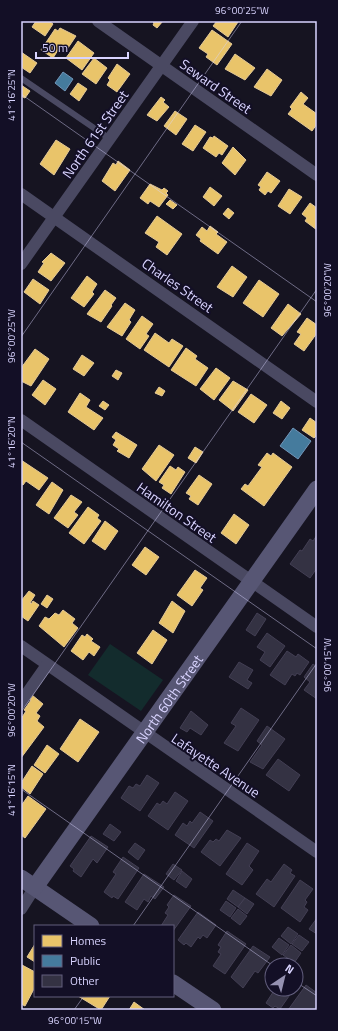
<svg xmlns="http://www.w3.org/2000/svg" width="338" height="1031" font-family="'Titillium Web',sans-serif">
<rect width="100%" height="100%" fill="#161421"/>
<polygon fill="#132c2d" points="110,644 163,680 141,711 88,675"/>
<g fill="#e9c46a" stroke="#e4c997">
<polygon points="36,21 49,21 53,24 45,36 32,27"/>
<polygon points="152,21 163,21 157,28 153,25 154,23"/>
<polygon points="217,21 236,21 238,22 228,37 213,26"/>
<polygon points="60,28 76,36 66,51 60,47 53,58 41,50 55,29 58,31"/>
<polygon points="212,30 232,44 217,65 206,57 208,54 199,48"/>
<polygon points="78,41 94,53 82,70 66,58"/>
<polygon points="21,52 37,63 30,73 21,67"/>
<polygon points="235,54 255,68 245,80 225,69"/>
<polygon points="94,58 107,68 96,84 82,74"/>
<polygon points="117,64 130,74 117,92 107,85 110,80 108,78"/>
<polygon points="267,69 282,80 271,96 254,87"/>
<polygon points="78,83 87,89 79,101 70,94"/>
<polygon points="21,85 30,91 25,98 21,96"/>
<polygon points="301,92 308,98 303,104 317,114 317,124 312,131 288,114 292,109 290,107"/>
<polygon points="161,97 165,100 163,102 169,107 157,121 147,115"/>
<polygon points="175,111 187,119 176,135 164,126"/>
<polygon points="195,125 206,132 193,151 182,144"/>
<polygon points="214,136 228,146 222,155 219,153 216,157 203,148 210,137 213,138"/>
<polygon points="56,140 70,149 54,175 40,164"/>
<polygon points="233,147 246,160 235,175 222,163"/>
<polygon points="118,161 130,170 115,191 102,181 113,163 116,165"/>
<polygon points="267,172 280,181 271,193 268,191 265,195 259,190 261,187 258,185"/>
<polygon points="150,184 162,190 164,188 168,191 166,193 168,195 159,207 150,201 148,204 140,198"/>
<polygon points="210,187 222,196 214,206 203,197"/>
<polygon points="289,189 302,197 290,214 278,206"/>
<polygon points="170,200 177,205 173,209 166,204"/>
<polygon points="310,203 317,208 317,230 305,221 307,218 302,214"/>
<polygon points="228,208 234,213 229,219 223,214"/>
<polygon points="157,216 182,234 167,255 156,247 159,242 145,233"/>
<polygon points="210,226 218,232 216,234 227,242 218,254 200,241 201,239 196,235 202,227 207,231"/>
<polygon points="51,253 65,263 51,281 38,272 44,263 42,262"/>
<polygon points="232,266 247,277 233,297 217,287"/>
<polygon points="87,276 97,284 92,292 94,294 84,307 71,298"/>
<polygon points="33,279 49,290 40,304 24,292"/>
<polygon points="259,280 279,294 263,317 243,303"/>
<polygon points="105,290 116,298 111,305 112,306 101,322 87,314"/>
<polygon points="125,303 135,310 129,320 131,322 122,336 107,327"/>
<polygon points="288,304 301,314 282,336 271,328"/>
<polygon points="142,316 153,324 146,334 149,336 140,349 126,339"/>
<polygon points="307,318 317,325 317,333 304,351 294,344 301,334 297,332"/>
<polygon points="155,333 169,343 172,339 183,346 169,367 144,350"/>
<polygon points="186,348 197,356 195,359 208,368 196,386 171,370"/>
<polygon points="35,349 49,359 31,386 21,381 21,368"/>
<polygon points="82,355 94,363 84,376 73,369"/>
<polygon points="216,368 230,378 214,400 200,389"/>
<polygon points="116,370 122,373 118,380 112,376"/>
<polygon points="43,380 56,389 45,405 32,395"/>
<polygon points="233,381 248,390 233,411 219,400"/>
<polygon points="159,387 165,391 162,396 155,393"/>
<polygon points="80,393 90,400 86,407 103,418 94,430 68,412"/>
<polygon points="251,394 267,405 254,423 238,412"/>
<polygon points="103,401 109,405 105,410 99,406"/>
<polygon points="281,401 290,408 282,419 273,413"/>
<polygon points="310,418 317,423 317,435 314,438 302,430"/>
<polygon points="116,432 137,445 129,458 117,451 119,449 113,445 116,440 112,437"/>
<polygon points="159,445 174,455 156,481 142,469"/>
<polygon points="195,447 203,452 196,463 188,458"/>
<polygon points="267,453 271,456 273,453 292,467 264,506 241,489 245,484 248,486 262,467 258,465"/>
<polygon points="21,460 48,478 39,490 26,481 23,485 21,484"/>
<polygon points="170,466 176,470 178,467 185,472 171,494 162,488 164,485 159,482"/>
<polygon points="199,475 212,484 198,505 189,499 191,496 186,493"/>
<polygon points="52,482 63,490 49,514 36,505"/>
<polygon points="71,495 82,502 74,512 78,515 68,528 54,518"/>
<polygon points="88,507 99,515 97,518 101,521 84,544 69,533"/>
<polygon points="234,514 249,525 236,544 221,533"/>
<polygon points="105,521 118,531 105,550 92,541"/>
<polygon points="145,547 159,557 146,575 132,565"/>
<polygon points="195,570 207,578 200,588 203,590 192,606 177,595"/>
<polygon points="29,591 35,595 30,603 31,604 33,601 39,605 28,621 21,616 21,601"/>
<polygon points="47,595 53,599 47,608 41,604"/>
<polygon points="172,601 185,611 173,633 159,623"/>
<polygon points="63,610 75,619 72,623 78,628 64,647 39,626 45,617 49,619 55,613 59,615"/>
<polygon points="153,630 167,640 152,664 137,653"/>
<polygon points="87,634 93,639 91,641 100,647 94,656 89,652 83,660 71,651 82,635 85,637"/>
<polygon points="32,695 43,704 36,713 40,716 37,721 44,727 21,758 21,719 26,711 24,710 31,700 29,699"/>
<polygon points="80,719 99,732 78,762 60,749"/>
<polygon points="47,745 59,754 45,773 34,765"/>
<polygon points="32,766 43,774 30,794 21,787 21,783"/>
<polygon points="28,796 46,809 25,838 21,835 21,806"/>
<polygon points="35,944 35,962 27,957"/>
<polygon points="22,965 35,972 35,987 25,1006 21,1004"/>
<polygon points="78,996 110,996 101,1010"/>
<polygon points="134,1002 145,1010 129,1010"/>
</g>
<g fill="#457b9d" stroke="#7196ba">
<polygon points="63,72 73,79 65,91 55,83"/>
<polygon points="293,428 311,441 298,459 280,446"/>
</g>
<g fill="#343243" stroke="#433f54">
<polygon points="317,535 317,568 310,578 290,564 300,550 302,551 310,539 313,541"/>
<polygon points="257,613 266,619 255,636 246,630"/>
<polygon points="267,633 285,646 270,667 260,660 265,652 257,647"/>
<polygon points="287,651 296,657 298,654 309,662 300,675 297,673 295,676 292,674 285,685 270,675"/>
<polygon points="239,662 253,670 247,680 252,683 248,689 229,677"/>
<polygon points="313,664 317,667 317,699 304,690 310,682 304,677"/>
<polygon points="241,708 259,720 238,751 224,743 236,726 231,723"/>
<polygon points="191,711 208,725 201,735 190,728 187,732 180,728"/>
<polygon points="267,726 285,739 263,769 250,762 262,745 257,741"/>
<polygon points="278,759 300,775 289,791 266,775"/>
<polygon points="147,775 159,783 140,811 121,798 129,786 133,788 136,784 140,786"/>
<polygon points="175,792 188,801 168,830 148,816 157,803 160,805 163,801 167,804"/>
<polygon points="200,812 213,821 194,848 175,835 183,823 187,826 190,821 192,823"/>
<polygon points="110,824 121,832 114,841 103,834"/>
<polygon points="227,830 241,838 220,866 201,852 210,840 213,842 216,839 219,841"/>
<polygon points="91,836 108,847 97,863 93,859 81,877 73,871 74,869 70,866"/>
<polygon points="135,843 145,850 138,860 128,852"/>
<polygon points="247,843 259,851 249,866 253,870 242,885 226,874"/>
<polygon points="123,857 139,868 118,899 113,896 112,898 104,892 116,874 113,872"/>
<polygon points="173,864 182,870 174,880 166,874"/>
<polygon points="284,864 292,870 290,873 295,876 274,907 256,894 267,879 271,882"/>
<polygon points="182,871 192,879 186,888 176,881"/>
<polygon points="144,874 164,887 155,899 151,896 148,902 144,899 137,910 125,902"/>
<polygon points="300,880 313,889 305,900 307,902 304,907 308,910 300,922 281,908"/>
<polygon points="233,890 245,898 238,907 227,899"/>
<polygon points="174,895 191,906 173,931 173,926 161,926 168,915 165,913 169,907 167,905"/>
<polygon points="245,898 254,904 247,914 238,907"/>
<polygon points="226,901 236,908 230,917 220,910"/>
<polygon points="238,909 247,916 240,925 231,918"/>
<polygon points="198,912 216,925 207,938 203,935 200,939 198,937 191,947 186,943 184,945 178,940"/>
<polygon points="317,918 317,934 309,929"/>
<polygon points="288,927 298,934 291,944 281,936"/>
<polygon points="227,931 246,944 225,974 213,966 221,954 218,952 221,947 218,945"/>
<polygon points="299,935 309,942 302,951 292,944"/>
<polygon points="279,938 289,945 282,955 272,947"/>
<polygon points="291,945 301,953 294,963 283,955"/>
<polygon points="253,946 270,957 258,973 255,971 243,988 231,977"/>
<polygon points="306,985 317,993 317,1010 314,1008 313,1010 288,1010"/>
<polygon points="275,989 294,989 280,1009 275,1006 273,1008 266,1003"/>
</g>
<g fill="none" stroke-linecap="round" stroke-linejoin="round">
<polyline stroke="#4a4962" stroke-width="6" points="21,78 110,139"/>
<g stroke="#4a4962" stroke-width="12">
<polyline points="98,21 317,175"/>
<polyline points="21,194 317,402"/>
<polyline points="21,264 193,21"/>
<polyline points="21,420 317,627"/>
<polyline points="21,646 317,852"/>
<polyline points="21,702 47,665"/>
<polyline points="21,909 35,887"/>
</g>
<g stroke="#575674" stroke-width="17">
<polyline points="21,878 91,926"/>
<path id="s1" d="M35 887 317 489"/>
<polyline points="173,983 213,1010"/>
</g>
</g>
<path fill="none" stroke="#d9d4ff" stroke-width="1" stroke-opacity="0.45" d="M21 94 317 302M21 337 242 21M21 442 317 649M21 712 317 289M21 789 272 965M133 926 317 663M296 982 317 996M74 1010 84 996"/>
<g text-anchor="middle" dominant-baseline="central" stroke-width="4" stroke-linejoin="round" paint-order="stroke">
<g font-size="14" fill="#d9d4ff" stroke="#130f26">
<text transform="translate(216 86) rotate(35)">Seward Street</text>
<text transform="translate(95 134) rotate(-55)">North 61st Street</text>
<text transform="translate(178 285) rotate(35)">Charles Street</text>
<text transform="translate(177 512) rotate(35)">Hamilton Street</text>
<text stroke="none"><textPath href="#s1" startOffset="231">North 60th Street</textPath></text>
<text transform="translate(216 765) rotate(34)">Lafayette Avenue</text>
</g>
</g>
<rect width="338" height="1031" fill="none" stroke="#130f26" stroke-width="44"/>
<rect x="34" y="925" width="140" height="72" fill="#130f26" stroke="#625e7d"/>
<rect x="42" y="935" width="20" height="12" fill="#e9c46a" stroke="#625e7d"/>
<text x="70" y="945" font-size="12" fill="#d9d4ff">Homes</text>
<rect x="42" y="955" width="20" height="12" fill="#457b9d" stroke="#625e7d"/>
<text x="70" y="965" font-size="12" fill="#d9d4ff">Public</text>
<rect x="42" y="975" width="20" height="12" fill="#343243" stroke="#625e7d"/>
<text x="70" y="985" font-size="12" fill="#d9d4ff">Other</text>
<g transform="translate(284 977) rotate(35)"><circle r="19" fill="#130f26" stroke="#625e7d"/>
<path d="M0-3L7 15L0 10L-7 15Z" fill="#9591b1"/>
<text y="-6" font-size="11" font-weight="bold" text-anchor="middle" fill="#d9d4ff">N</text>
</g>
<path d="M36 52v6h92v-6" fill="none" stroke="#d9d4ff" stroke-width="2"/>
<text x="42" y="52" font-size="12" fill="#d9d4ff" stroke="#130f26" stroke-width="3" paint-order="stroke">50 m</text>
<rect x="22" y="22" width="294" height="987" fill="none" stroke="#d9d4ff" stroke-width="1.5"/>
<g font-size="10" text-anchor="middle" fill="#d9d4ff">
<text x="242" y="14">96°00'25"W</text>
<text transform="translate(11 95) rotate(-90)" y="4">41°16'25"N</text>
<text transform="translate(327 290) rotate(-90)" y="4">96°00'20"W</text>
<text transform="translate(11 336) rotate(-90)" y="4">96°00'25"W</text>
<text transform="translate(11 442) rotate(-90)" y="4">41°16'20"N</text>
<text transform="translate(327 665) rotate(-90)" y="4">96°00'15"W</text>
<text transform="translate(11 710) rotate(-90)" y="4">96°00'20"W</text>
<text transform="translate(11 790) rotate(-90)" y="4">41°16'15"N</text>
<text x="75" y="1024">96°00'15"W</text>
</g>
</svg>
